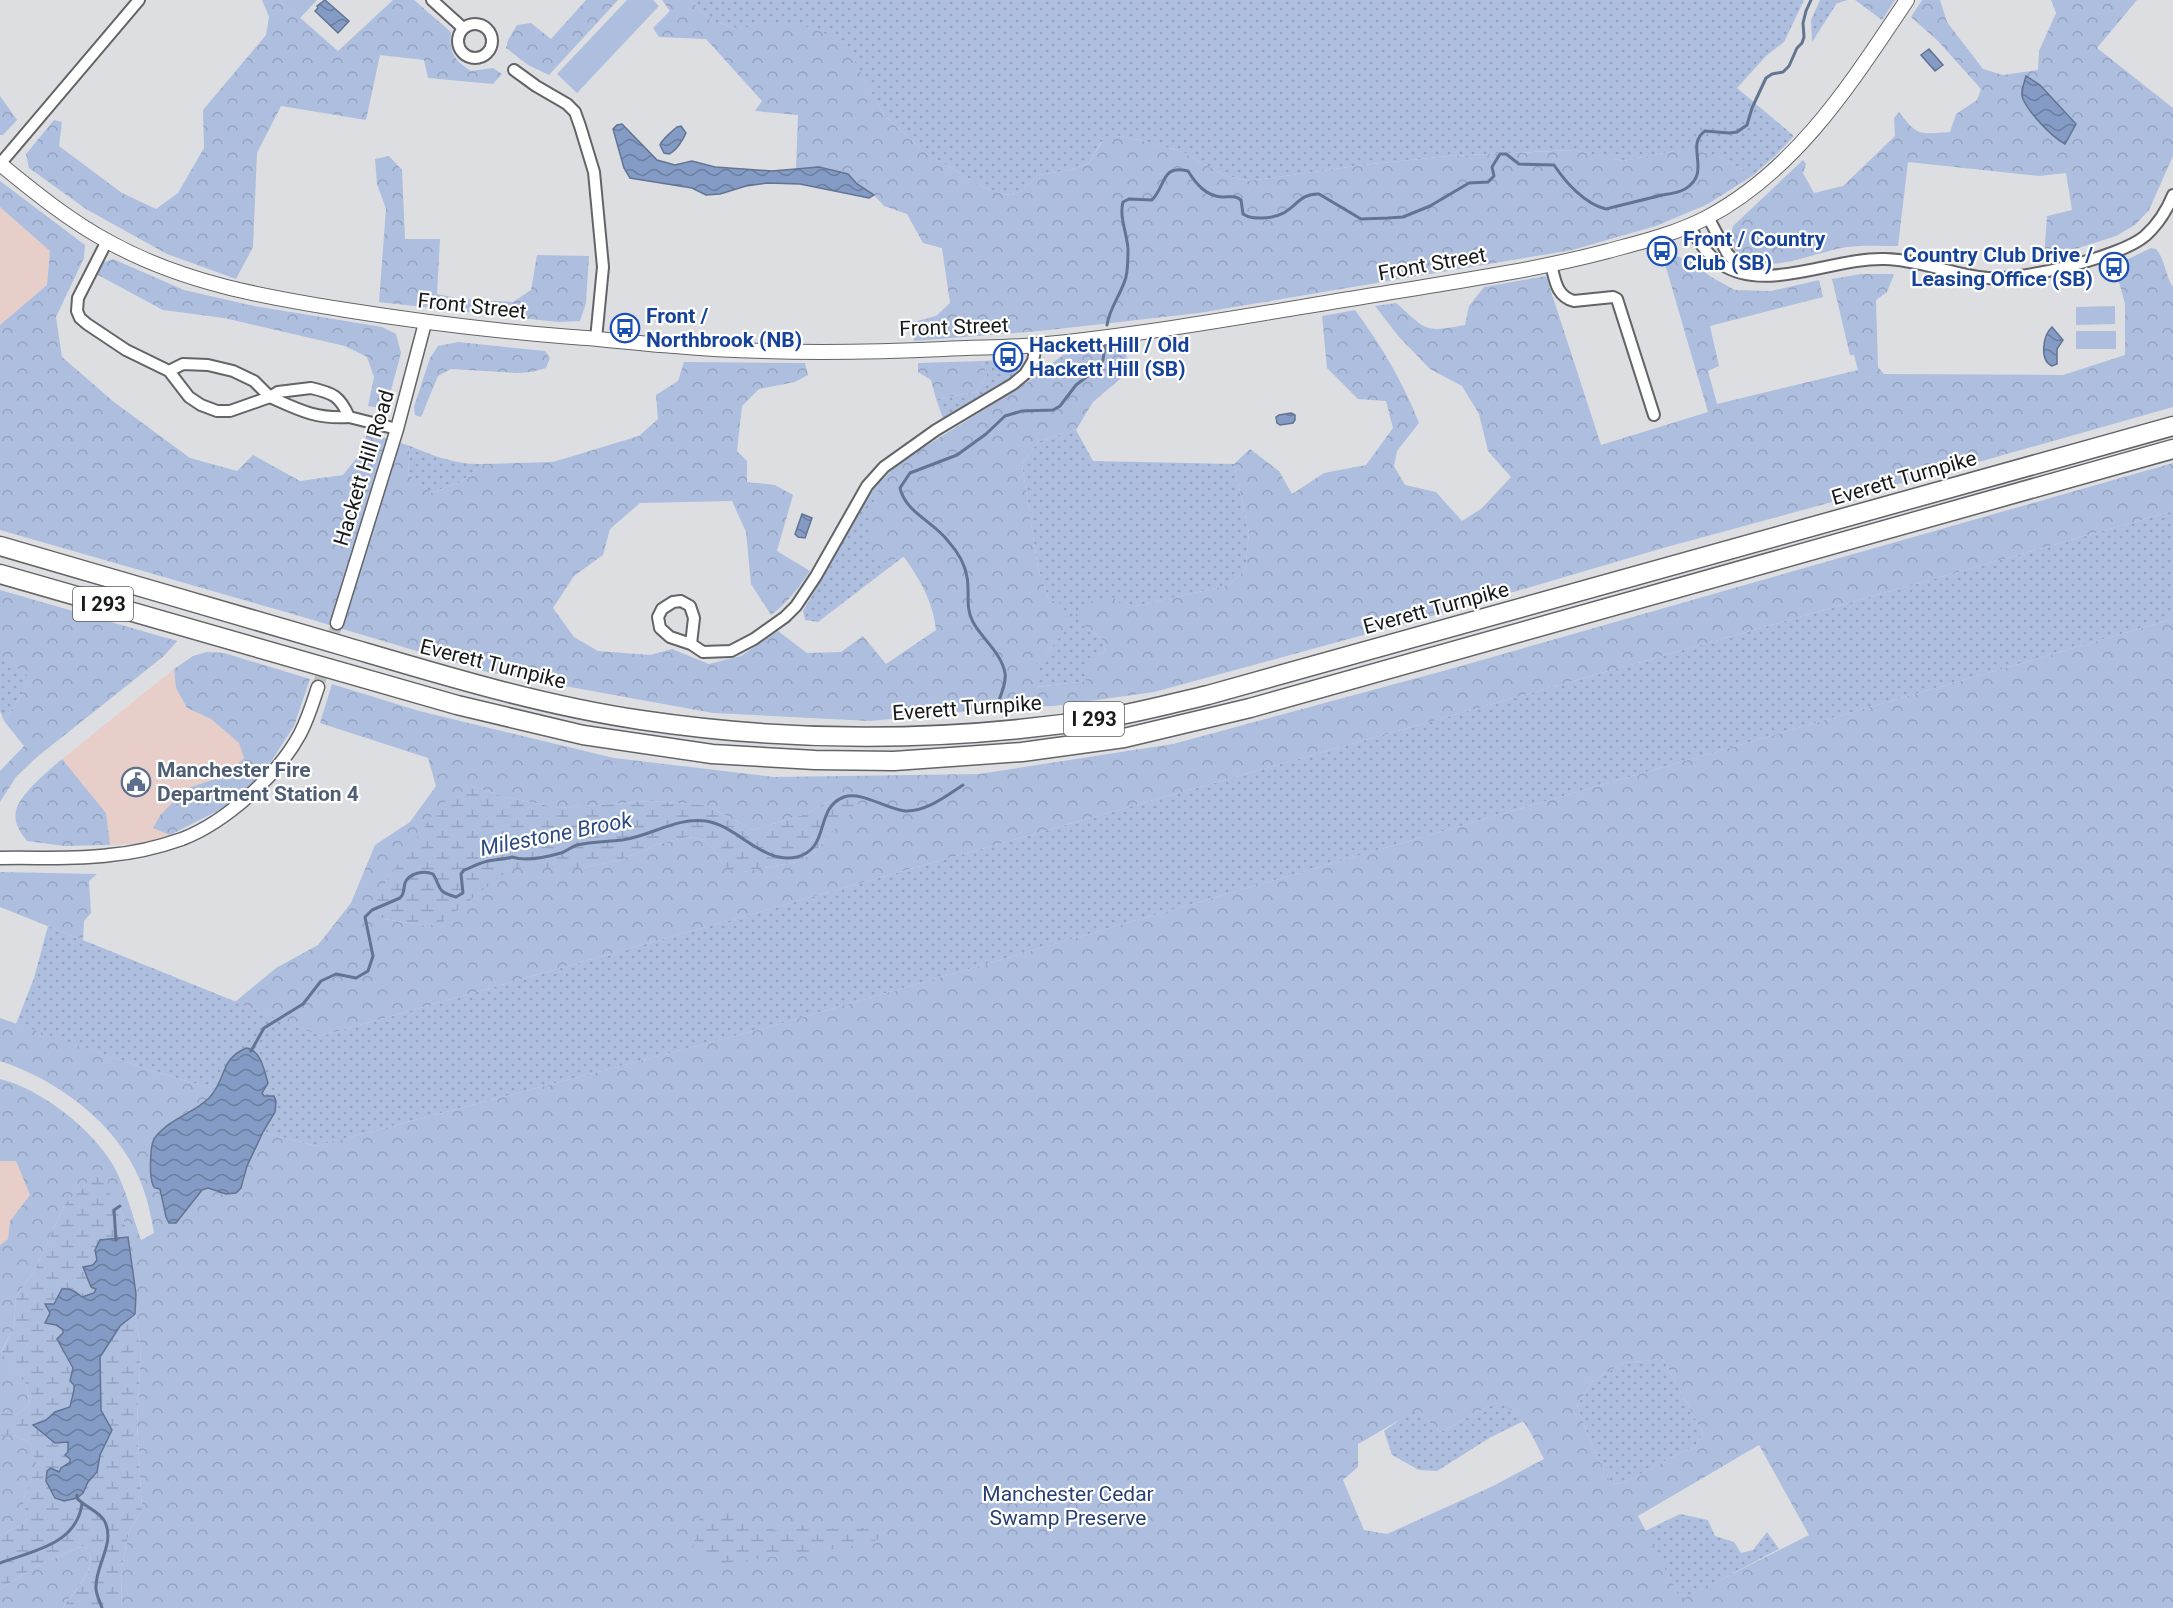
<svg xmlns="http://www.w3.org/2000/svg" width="2173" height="1608" font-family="Roboto,sans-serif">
<defs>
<pattern id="green-dots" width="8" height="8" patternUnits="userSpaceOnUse" patternTransform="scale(1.5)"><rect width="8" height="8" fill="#aebedf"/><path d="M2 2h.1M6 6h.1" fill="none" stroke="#95a3bf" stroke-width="1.8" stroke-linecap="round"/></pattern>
<pattern id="forest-crowns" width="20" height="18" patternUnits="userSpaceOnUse" patternTransform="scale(1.5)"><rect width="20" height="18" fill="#aebedf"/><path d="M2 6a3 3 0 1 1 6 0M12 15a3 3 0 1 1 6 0" fill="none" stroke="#95a3bf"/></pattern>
<pattern id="wetland-marsh" width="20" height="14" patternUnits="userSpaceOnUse" patternTransform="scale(1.5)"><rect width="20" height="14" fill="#aebedf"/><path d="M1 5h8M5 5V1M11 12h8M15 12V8" fill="none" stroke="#95a3bf"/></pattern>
<pattern id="water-waves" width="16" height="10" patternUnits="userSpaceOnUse" patternTransform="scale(1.5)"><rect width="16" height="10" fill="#839bc5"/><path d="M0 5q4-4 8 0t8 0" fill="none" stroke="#6a7e9f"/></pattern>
</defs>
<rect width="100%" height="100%" fill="#dddee1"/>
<g fill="#e8cec9">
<polygon points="0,207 50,251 47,285 0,325"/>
<polygon points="174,669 176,688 187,708 211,719 240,743 244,758 224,776 188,788 154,828 170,835 138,844 110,845 106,813 62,759"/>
<polygon points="0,1161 16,1161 30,1195 10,1221 8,1239 0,1245"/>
</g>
<g fill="url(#green-dots)">
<polygon points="690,0 1804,0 1784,42 1766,56 1737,88 1794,136 1775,156 1752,176 1721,157 1674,151 1623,161 1573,150 1449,156 1371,164 1248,181 1224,175 1183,152 1139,140 1116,136 1101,142 1089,163 1070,170 1038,175 1020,192 1006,195 985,188 927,154 884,115 861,74 761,27 736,28 710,20"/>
<polygon points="1820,0 1848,0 1837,3 1812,42 1811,20"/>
<polygon points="1018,359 1018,370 1010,378 943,418 936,399 976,392 987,375 982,361"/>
<polygon points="1076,430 1093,461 1234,464 1249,533 1245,570 1229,585 1127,608 1085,627 1103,640 1105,650 1086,667 1087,681 1036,687 1035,663 1047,653 1071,622 1049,600 1038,568 1022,464 1039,441"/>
<path d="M410 446C434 456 456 465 483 464L461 482 431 493 408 474Z"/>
<polygon points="880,482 873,505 876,562 903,557 818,622 805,620 803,611 870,494"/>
<polygon points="2173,511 2173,619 769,1027 316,1146 263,1132 275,1112 269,1097 264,1096 262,1093 268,1082 264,1068 224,1068 222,1081 217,1090 146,1069 16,1024 34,978 48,926 321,1036"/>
<polygon points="0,655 28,675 24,691 4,721 0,711"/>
<polygon points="1663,1359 1703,1433 1696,1445 1623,1483 1611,1484 1588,1436 1577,1405 1593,1381 1623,1363"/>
<polygon points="1495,1403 1508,1406 1524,1421 1491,1437 1437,1471 1419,1470 1392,1455 1384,1431 1405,1416 1420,1409 1428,1421 1440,1432"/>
<polygon points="1680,1514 1708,1520 1715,1536 1734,1542 1741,1553 1753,1550 1767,1532 1779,1549 1681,1601 1645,1531"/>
</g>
<g fill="url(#forest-crowns)" fill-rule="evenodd">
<path d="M262 0H280L338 51 393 0H414L451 32C449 53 454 60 471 71L493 68 502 74 493 84 428 78 424 60 380 55 366 120 281 106 257 153 253 247 236 279 167 254 86 209 29 168 26 154 54 120 62 122 59 146 122 193 156 209 178 193 204 148 203 110 266 35 269 17Z"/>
<polygon points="586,0 618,0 549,75 528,65 506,48 508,40 517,25 531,23 551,39"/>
<polygon points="662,0 690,0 710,20 736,28 785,23 814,28 830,36 851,55 884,115 927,154 985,188 1006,195 1020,192 1038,175 1070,170 1089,163 1101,143 1106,138 1116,136 1139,140 1183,152 1224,175 1248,181 1371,164 1449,156 1574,150 1623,161 1674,151 1701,152 1721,157 1752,176 1708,204 1656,226 1572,250 1199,313 1040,331 914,341 914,322 936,316 950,303 942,248 923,243 907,214 884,206 874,195 857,184 848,174 819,167 796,169 798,115 755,111 762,101 706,39 659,37 653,28 670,11"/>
<polygon points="1855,0 1895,0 1882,20"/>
<path d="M1922 0H1940L1947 22 1983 69 2003 75 2038 70 2039 51 2056 13 2051 0H2137L2097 48 2173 108V156L2149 210 2135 225 2116 236 2044 259 2047 216 2072 210 2066 173 2039 176 1908 162 1898 246C1881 246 1863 245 1847 247 1811 252 1750 286 1729 241L1733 226 1803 160 1806 164 1803 173 1814 193 1843 186 1895 136 1894 118 1899 112C1918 137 1920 134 1950 132L1956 114 1977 100 1981 89 1938 41 1911 17Z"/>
<polygon points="0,96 17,120 3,135 0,135"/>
<polygon points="389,156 402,170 405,239 440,239 437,294 462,299 513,302 531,290 537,255 589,256 586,303 580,321 558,322 379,302 386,209 377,184 375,159"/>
<path d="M0 181 85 245 84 258 56 317 62 357 114 402 190 458 237 471 253 455 300 481 343 475 363 450 367 432 410 446 408 474 431 493 461 482 483 464 553 462 639 436 658 419 656 395 678 381 684 362 805 363 808 375 795 382 759 389 742 406 737 451 747 461V482L775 485 793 495 777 551 810 571C798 588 788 603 771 615L751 584 746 532 732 501 640 503 610 529 603 555 574 576 553 608 574 637 598 651 650 655 672 649 709 664 741 656 778 631 807 653 841 652 863 636 886 664 936 630C933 601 920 580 904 557L876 563 870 537 873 505 880 482 899 463 1028 382 1063 355 1126 345 1127 373 1093 402 1076 430 1039 441 1022 464 1038 568 1049 600 1059 602 1072 622 1047 653 1036 663 1037 687 1086 681 1085 667 1105 650 1103 640 1085 627 1075 616 1084 603 1112 597 1127 608 1229 585 1245 570 1249 533 1234 464 1250 449 1279 471 1292 494 1324 473 1366 465 1393 428 1386 401 1358 399 1327 368 1322 316 1355 310C1381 345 1403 382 1419 423L1397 451 1394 466 1405 485 1436 492 1462 521 1481 509 1511 477 1488 451 1479 414 1462 386 1430 369 1399 337 1375 306 1396 303C1427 330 1423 333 1465 325L1469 306 1484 287 1546 276 1601 445 1708 412 1661 250 1692 262 1711 277 1735 290 1771 291 1819 280 1823 297 1710 326 1719 366 1708 371 1717 404 1858 370 1854 355H1850L1832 279 1861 274H1894L1887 292 1876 300 1878 367 1884 374 2063 375 2125 355V304L2118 278 2120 263 2151 248 2156 249C2165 259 2165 275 2173 287V407L1968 465 1663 548 1415 621 1154 692 1054 706 1012 707 870 721 713 713 487 672 296 615 0 530V325L47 285 50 251 0 207Z"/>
<polygon points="113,259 184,290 254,306 382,327 396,334 401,353 386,409 368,406 374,377 367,357 345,346 224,318 163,310 98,275 102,263"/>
<polygon points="458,342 545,351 550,358 546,368 532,372 517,373 451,369 438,376 421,417 415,415 414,407 430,358 438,346"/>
<polygon points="982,361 987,375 976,392 936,399 931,380 918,372 918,363"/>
<path d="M2173 463V511L321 1036 235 1002 276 968 318 945 351 903 375 845 410 822 436 786 428 758 320 723 332 684 419 711 614 758 774 777 979 774 1173 744 1454 668ZM471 786 505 797 559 808 650 801 705 805 753 830 803 815 847 792 827 837 815 852 796 862 743 872 723 864 714 849 704 840 688 837 658 844 623 859 583 868H511L428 926 384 919 373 910 387 880Z"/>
<polygon points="0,590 177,641 164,656 37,757 16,777 0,802 0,771 24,746 4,721 24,691 27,675 0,655"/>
<path d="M2173 619V1608H121L122 1567 129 1531 142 1511 137 1422 141 1350 135 1314 136 1294 128 1237 120 1206 111 1200 109 1192 93 1176 82 1189 66 1202 35 1270 16 1297 14 1327 1 1352 26 1384 30 1404 16 1415 0 1412V1245L8 1239 10 1221 30 1195 16 1161H0V1079C41 1089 92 1129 113 1165 126 1188 132 1215 141 1240L154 1233C151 1215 147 1197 140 1180 116 1123 58 1080 0 1061V1018L146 1069 217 1090 201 1106 171 1123C165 1155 153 1193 169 1222L176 1223 202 1190 208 1188 226 1194 244 1182 247 1166 263 1132 316 1146 769 1027ZM1663 1359 1703 1433 1696 1445 1623 1483 1611 1484 1588 1436 1577 1405 1593 1381 1623 1363ZM1495 1403C1524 1410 1531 1435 1544 1459L1493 1486 1387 1534 1364 1530 1343 1480 1358 1467V1444C1379 1433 1398 1419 1420 1410L1428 1421 1440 1432ZM1759 1445 1809 1535 1681 1600 1638 1516Z"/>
<polygon points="207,652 224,653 310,679 294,726 267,768 227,806 170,835 153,828 161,814 188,788 224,776 244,758 239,743 211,719 187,708 176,688 174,669 193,656"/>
<path d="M62 759 106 813 110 845 65 846 27 841C21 833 13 823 16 811 19 795 49 770 62 759Z"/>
<polygon points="0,872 97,874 89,881 91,913 84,921 83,940 0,907"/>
<polygon points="14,1435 29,1442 38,1465 23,1500 27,1522 0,1535 0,1436"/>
<path d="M82 1546C107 1560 72 1592 63 1608H0V1589L39 1565Z"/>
</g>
<g fill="url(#wetland-marsh)">
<polygon points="471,786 505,797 559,808 650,801 705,805 753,830 803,815 847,792 859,805 827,837 815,852 796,862 743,872 732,871 723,864 714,849 704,840 688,837 658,844 623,859 583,868 511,868 441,923 428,926 384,919 372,910 387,880 439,806"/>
<path d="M93 1176 107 1179 111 1199 120 1206 128 1237 100 1240 97 1260 93 1266 83 1267 91 1287 96 1289 94 1293 82 1297C76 1292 71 1288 62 1289L53 1304H46L50 1313 45 1323 56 1325 63 1330 61 1347 73 1368 70 1381 74 1385C75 1392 71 1399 70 1407L55 1412 46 1420 39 1422 61 1441 68 1442V1452L65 1455 70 1458V1462L67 1465 83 1493 88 1482 97 1472 100 1455 112 1431 101 1410 100 1357 120 1326 135 1314 141 1350 137 1422 142 1511 129 1531 122 1567 121 1608H63C72 1592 107 1560 82 1546L39 1565 0 1589V1535L27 1522 23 1500 37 1465 29 1442 14 1435 0 1436V1412L16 1415 30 1404 26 1384 1 1353 14 1327 16 1297 35 1270 66 1202 82 1189Z"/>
<polygon points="728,1513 776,1531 802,1525 838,1529 881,1527 890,1537 842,1548 708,1565 693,1548 700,1516"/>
</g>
<g fill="#aebedf">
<polygon points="280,0 317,0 300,18"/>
<polygon points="627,0 653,0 659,6 577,93 557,74"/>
<polygon points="2115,306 2115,324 2076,325 2076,307"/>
<rect x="2076" y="331" width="40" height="18"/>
</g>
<g fill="url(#water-waves)" stroke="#637492" stroke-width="1.5">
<polygon points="325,0 349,21 338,33 315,11 318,8 317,6"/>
<polygon points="1929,49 1943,65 1935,71 1921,55"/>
<path d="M2026 76 2040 85 2076 124 2065 144C2052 137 2029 113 2023 99 2020 92 2024 84 2026 76Z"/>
<polygon points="622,124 657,160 675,165 692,161 715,167 772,171 819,167 848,174 857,184 874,195 869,198 800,184 767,183 746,186 720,194 706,195 692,188 630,178 624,168 613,129 617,125"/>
<path d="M681 126 686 133C683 140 676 151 669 154L664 153 660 145C661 141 673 130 677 127Z"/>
<path d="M2052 327 2063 340 2057 349V364L2052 366C2039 360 2043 335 2052 327Z"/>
<polygon points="1291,413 1295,415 1295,420 1293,423 1280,425 1277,423 1276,417 1279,415"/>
<polygon points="802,514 812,518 805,538 798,537 795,534"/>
<path d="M246 1048C261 1050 264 1070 268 1083L262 1093 264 1096H274L276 1101 275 1112 263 1132 247 1166 241 1188 236 1193 226 1194 208 1188 202 1190 176 1223H169L166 1217 160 1189C156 1188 154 1189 153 1185 149 1176 150 1147 154 1139 157 1134 166 1126 171 1123 184 1114 198 1109 209 1098 228 1078 218 1061 246 1048Z"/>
<path d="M128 1237 136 1294 135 1314 120 1326 100 1357 101 1410 112 1430 100 1455 97 1472 88 1482 83 1493 77 1498 64 1501 55 1498 46 1481 47 1471 51 1468 59 1472 61 1468 70 1462V1459L65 1455 68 1452V1442L55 1443 33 1425 46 1420 55 1412 70 1407C71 1399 75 1392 74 1385L70 1381 73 1368 57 1339 63 1333V1330L56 1325 45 1323 50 1313 45 1304H54L62 1289C71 1288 76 1292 82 1297L94 1293 96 1289 91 1287 83 1267 93 1265 97 1260 95 1250 100 1240Z"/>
</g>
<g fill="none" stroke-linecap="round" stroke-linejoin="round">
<g stroke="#637492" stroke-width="3">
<path d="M1107 325C1110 306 1121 295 1126 277 1128 268 1128 258 1128 249 1127 233 1119 217 1123 202L1129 199 1152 200C1166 186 1161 164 1188 171 1196 184 1206 196 1222 197 1230 197 1235 195 1241 200L1243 214C1249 218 1255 218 1262 218 1295 218 1294 193 1319 194L1361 219 1388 218 1403 217 1430 206 1469 183 1488 182 1494 176 1492 167 1500 154H1506L1519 164 1554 165C1566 183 1585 204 1606 209 1625 204 1643 200 1662 195 1669 194 1678 193 1685 189 1713 172 1684 146 1705 131L1729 133 1737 132 1747 125 1752 108 1766 78 1772 74 1783 72 1789 66 1797 48 1802 43 1804 37 1803 23 1806 11 1811 0"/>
<path d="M995 712C998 701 1007 684 1005 673 1001 652 982 639 973 622 965 608 970 592 967 577 965 564 957 551 948 541 934 522 905 512 900 488L910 473 957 455 986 434 1005 416 1022 411 1053 410 1060 406 1076 385 1098 368 1103 360 1105 346"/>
<path d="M251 1051 264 1028 303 1004 321 981 336 974 356 978 368 971 373 956 365 917 372 910 400 898C405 893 403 890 405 883 409 873 424 870 433 874 442 888 435 891 456 897L463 893 461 874 464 870C472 867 479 863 488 861 496 859 504 860 512 857 526 862 547 857 561 853 567 851 571 847 577 845 592 841 607 842 622 840 651 836 676 817 706 821 738 826 763 865 797 857 831 848 814 808 844 797 861 791 887 809 905 811 926 812 946 796 963 785"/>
<polyline points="116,1240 114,1210 120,1206"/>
<path d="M77 1495V1498C84 1507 100 1511 105 1522 115 1543 96 1565 96 1586 95 1593 100 1601 102 1608"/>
<path d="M0 1563C32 1551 76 1545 82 1504"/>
</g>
<polyline stroke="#bfc0c3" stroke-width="12" stroke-dasharray="12 6" stroke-linecap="butt" points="318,687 337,623"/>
<g stroke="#636467" stroke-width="14">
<g id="minor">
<polyline points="432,0 463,28"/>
<circle cx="475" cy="41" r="17"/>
<polyline points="514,70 536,86 567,104 575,112 580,126 594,172 603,267 596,339"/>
<polyline points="0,164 139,0"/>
<polyline points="1708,217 1727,253 1744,272"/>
<path d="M1689 226C1698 240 1706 254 1721 264 1766 294 1834 257 1885 259 1921 260 1953 275 1988 278 2021 281 2120 257 2145 236 2157 225 2167 210 2173 195"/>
<polyline points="107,241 78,298 77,311 80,318 87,324 126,350 169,371 189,397 201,405 217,411 230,411 270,397 254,381 233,371 208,365 183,364 169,371"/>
<path d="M1551 264C1555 280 1556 296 1574 301L1613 297 1617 299 1654 415"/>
<path d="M311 388C333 393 340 396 349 417 315 419 299 410 270 397L278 392Z"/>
<polyline points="349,417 397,429"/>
<polyline points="691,644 694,618 690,606 681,601 673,602 662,609 658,617 660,628 670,637 691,644 703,652 731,651 754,639 785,617 796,606 816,576 867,486 884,467 936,430 1013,384 1025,374 1033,361 1036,345"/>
</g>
</g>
<g stroke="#636467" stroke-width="15">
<g id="tertiary">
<polyline points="337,623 397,429 425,323"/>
<path d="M0 858C37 857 74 860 110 855 134 853 159 847 182 839 226 822 278 775 300 734 308 719 313 702 318 687"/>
</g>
</g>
<g stroke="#636467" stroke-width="16">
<path id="secondary" d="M0 164C34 192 70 221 109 242 183 283 264 297 346 310 421 322 496 331 572 337 606 339 641 344 675 346 764 354 854 353 944 349 975 347 1006 348 1037 345 1150 334 1263 313 1374 295 1453 282 1532 271 1608 251 1641 242 1675 234 1706 218 1797 170 1851 83 1907 0"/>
</g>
<g stroke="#636467" stroke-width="21">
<g id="motorway">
<path d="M0 546C113 579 227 612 340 645 439 674 539 705 641 720 795 743 952 742 1105 718 1140 712 1174 703 1208 695L2173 426"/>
<polyline points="0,574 457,705 583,735 712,754 815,760 894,761 1022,752 1124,738 1250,708 2173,449"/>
</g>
</g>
<use href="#minor" stroke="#fff" stroke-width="10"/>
<use href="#tertiary" stroke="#fff" stroke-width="12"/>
<use href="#secondary" stroke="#fff" stroke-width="14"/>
<use href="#motorway" stroke="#fff" stroke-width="18"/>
</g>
<defs>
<g id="bus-ring" transform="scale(1.5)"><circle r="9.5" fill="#fff" stroke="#1a4fb4" stroke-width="1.5"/><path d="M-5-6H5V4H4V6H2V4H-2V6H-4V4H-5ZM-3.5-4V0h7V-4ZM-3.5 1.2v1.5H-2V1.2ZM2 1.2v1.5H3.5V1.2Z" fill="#1a4fb4"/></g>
<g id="civic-ring" transform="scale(1.5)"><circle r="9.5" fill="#fff" stroke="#5c6f8a" stroke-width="1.5"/><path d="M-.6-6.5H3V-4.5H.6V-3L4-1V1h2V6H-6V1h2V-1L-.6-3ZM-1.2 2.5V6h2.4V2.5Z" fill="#5c6f8a"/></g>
</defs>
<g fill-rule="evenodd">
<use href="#bus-ring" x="1662" y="251"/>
<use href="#bus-ring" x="2114" y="267"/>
<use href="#bus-ring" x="625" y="328"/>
<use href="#bus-ring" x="1008" y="357"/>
<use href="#civic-ring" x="136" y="782"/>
</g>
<g text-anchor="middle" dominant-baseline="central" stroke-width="4.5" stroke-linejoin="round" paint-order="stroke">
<g fill="#fff" stroke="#5d5e5f" stroke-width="1.5">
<rect x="73" y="587" width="60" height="34" rx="4.5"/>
<rect x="1064" y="702" width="60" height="34" rx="4.5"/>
</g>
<g font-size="20" font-weight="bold" fill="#18191a">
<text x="103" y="604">I 293</text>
<text x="1094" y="719">I 293</text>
</g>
<g font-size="21" font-weight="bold" fill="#164399" stroke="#fff" text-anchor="start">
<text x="1683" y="239">Front / Country<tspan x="1683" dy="24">Club (SB)</tspan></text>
<text x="2093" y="255" text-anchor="end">Country Club Drive /<tspan x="2093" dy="24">Leasing Office (SB)</tspan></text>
<text x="646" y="316">Front /<tspan x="646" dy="24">Northbrook (NB)</tspan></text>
<text x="1029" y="345">Hackett Hill / Old<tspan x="1029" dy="24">Hackett Hill (SB)</tspan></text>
</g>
<g font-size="21" fill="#18191a" stroke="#fff">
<text transform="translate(1432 264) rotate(-10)">Front Street</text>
<text transform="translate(472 306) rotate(6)">Front Street</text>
<text transform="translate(954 327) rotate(-2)">Front Street</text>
<text transform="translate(364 468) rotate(-73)">Hackett Hill Road</text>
<text transform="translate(1904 478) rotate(-16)">Everett Turnpike</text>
<text transform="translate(1436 608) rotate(-15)">Everett Turnpike</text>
<text transform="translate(493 664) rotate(14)">Everett Turnpike</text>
<text transform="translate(967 708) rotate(-4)">Everett Turnpike</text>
</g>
<g font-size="21" font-weight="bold" fill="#4e5e75" stroke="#fff" text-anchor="start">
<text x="157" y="770">Manchester Fire<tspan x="157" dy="24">Department Station 4</tspan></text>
</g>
<g font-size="21" fill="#283f76" stroke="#fff">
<text x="1068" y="1494">Manchester Cedar<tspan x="1068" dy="24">Swamp Preserve</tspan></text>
</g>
<g font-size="22" font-style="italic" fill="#2d4b81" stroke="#fff">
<text transform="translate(556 834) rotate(-11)">Milestone Brook</text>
</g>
</g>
</svg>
